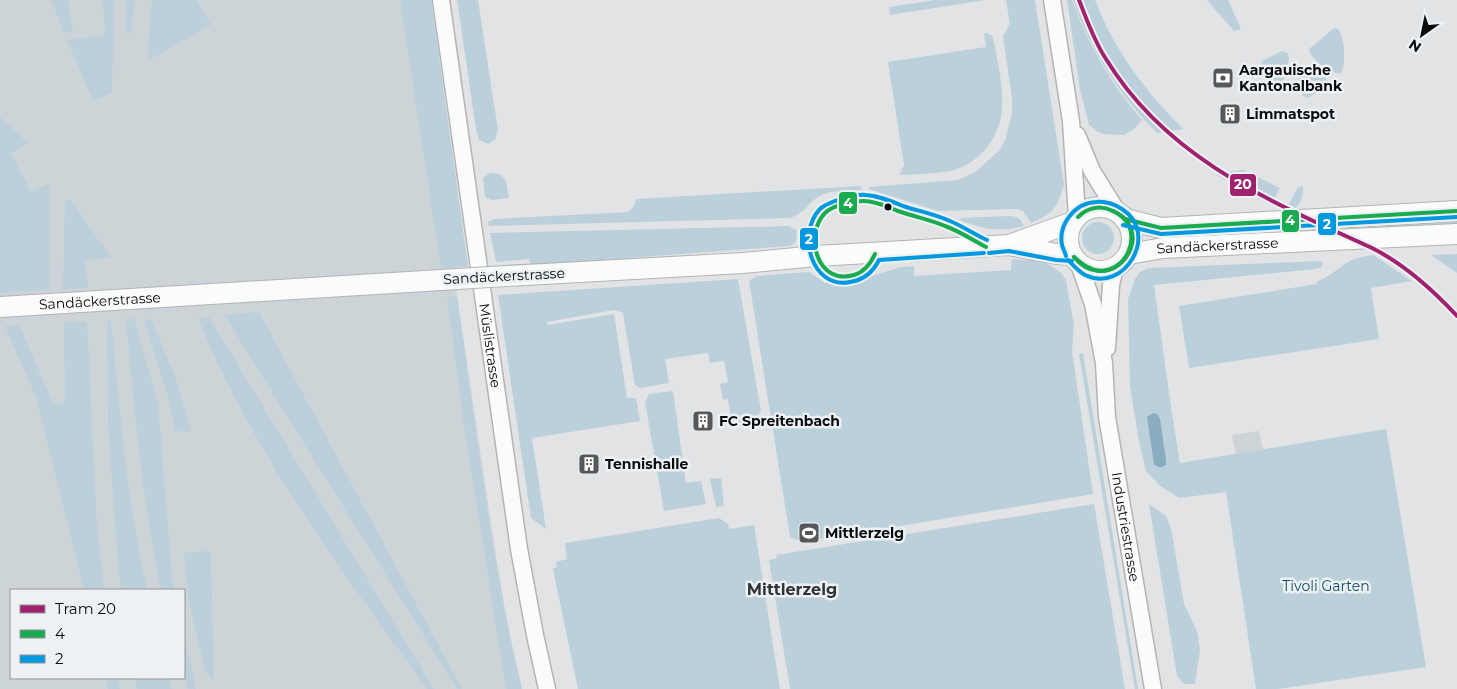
<svg xmlns="http://www.w3.org/2000/svg" width="1457" height="689" font-family="Montserrat,sans-serif">
<rect width="100%" height="100%" fill="#e1e3e5"/>
<g fill="#cdd4d8" fill-rule="evenodd">
<path d="M0 0H431L468 267H456L457 296 493 537 509 635 522 689H0ZM11 590H184V678H11Z"/>
<polygon points="1259,431 1263,449 1236,454 1232,435"/>
</g>
<g fill="#bcd0db">
<polygon points="51,0 68,0 73,32 64,33"/>
<polygon points="103,0 114,0 112,93 93,101 67,40 105,35"/>
<polygon points="127,0 135,0 131,33 126,33"/>
<polygon points="152,0 197,0 211,25 151,59 147,59"/>
<polygon points="400,0 431,0 468,267 441,268"/>
<polygon points="457,0 478,0 498,130 495,140 488,144 479,140 476,129"/>
<polygon points="936,0 985,0 890,15 889,7"/>
<path d="M1006 0H1035L1064 185C1058 206 1052 215 1031 223L1023 211 1017 209 938 211 869 189V187L958 180 975 172 999 151 1005 140 1012 114V99L1003 36 1010 24Z"/>
<path d="M1067 0H1072C1088 45 1111 84 1142 120L1134 129 1124 135 1104 134 1098 132 1089 125 1080 89Z"/>
<path d="M1073 0H1095C1115 52 1145 90 1183 129L1157 133C1120 95 1090 50 1073 0Z"/>
<polygon points="1207,0 1228,0 1241,29 1234,31"/>
<path d="M1337 28C1345 35 1346 65 1341 73 1331 75 1310 59 1309 49L1333 29Z"/>
<path d="M984 33H987L993 37C997 59 1004 88 1002 110 1000 138 978 165 950 171 933 174 916 174 899 175L904 165 888 62 986 47Z"/>
<path d="M1282 51 1288 53 1289 59 1284 80 1279 83C1271 79 1259 71 1262 61Z"/>
<path d="M1302 67 1325 77 1328 81C1326 89 1315 93 1308 98L1303 96 1297 71Z"/>
<polygon points="0,117 28,143 11,153 31,192 49,183 49,290 0,293"/>
<polygon points="1243,170 1280,188 1271,205 1215,174"/>
<polygon points="490,173 499,174 506,180 509,198 492,200 485,197 483,178"/>
<path d="M861 186V190C849 191 832 190 822 195 807 202 808 212 790 218L489 226 488 222 495 219 628 212 634 206 636 199Z"/>
<path d="M1303 186C1304 202 1297 210 1283 216L1298 187Z"/>
<polygon points="65,200 71,200 111,258 85,260 88,288 63,289"/>
<path d="M1009 216C1017 216 1021 219 1024 226 997 233 987 229 961 221L960 218Z"/>
<polygon points="1457,218 1457,225 1387,229 1386,222"/>
<circle cx="1098" cy="238" r="16"/>
<polygon points="789,226 797,231 796,241 791,246 531,265 529,259 496,262 490,233"/>
<polygon points="1457,254 1457,273 1431,255"/>
<path d="M1373 255 1412 281 1371 288 1379 339 1189 368 1179 306 1317 284 1316 282C1332 276 1339 266 1354 259 1360 257 1367 256 1373 255Z"/>
<polygon points="1012,259 1032,260 1045,262 1061,273 1066,280 1074,325 1072,351 1093,494 803,542 790,537 749,281 757,276 809,272 825,283 845,284 901,267 914,266 914,276 1011,270"/>
<polygon points="1322,261 1322,267 1315,269 1154,285 1171,407 1180,463 1386,429 1426,667 1278,689 1256,689 1226,492 1179,498 1160,486 1146,471 1139,441 1130,386 1128,299 1135,279 1140,272 1148,268"/>
<polygon points="738,279 761,411 753,421 732,424 728,399 723,400 720,384 728,382 724,361 710,363 708,353 665,359 669,383 640,388 635,385 623,313 614,310 547,322 548,325 614,314 627,398 636,398 640,421 532,438 546,529 531,518 498,295"/>
<path d="M457 296C476 427 491 560 522 689H506L464 425 447 297Z"/>
<polygon points="259,312 462,689 457,689 224,315"/>
<path d="M209 317 434 689H427C342 571 253 454 198 318Z"/>
<path d="M126 319H134L158 403 172 577 174 590H161C143 501 134 410 126 319Z"/>
<polygon points="151,319 176,379 191,432 175,431 169,400 144,320"/>
<path d="M111 320C120 410 127 502 147 590H122L121 588 116 539 108 423 107 321Z"/>
<polygon points="64,322 87,322 97,525 104,590 84,590 36,397 5,326 19,325 54,405 65,402"/>
<polygon points="1083,353 1138,689 1135,689 1079,354"/>
<polygon points="673,391 686,483 701,481 706,504 664,511 645,402 649,394"/>
<polygon points="721,478 724,506 716,507 710,479"/>
<polygon points="1094,504 1125,689 790,689 769,560 777,558 776,555"/>
<polygon points="1149,504 1166,516 1171,528 1184,604 1197,631 1200,650 1195,684 1184,684 1177,676"/>
<polygon points="719,518 728,524 729,529 754,525 780,689 578,689 553,569 557,567 556,562 567,559 565,543"/>
<polygon points="207,551 211,553 214,682 205,671 189,600 184,553"/>
<polygon points="184,636 196,688 196,689 188,689 184,674"/>
<polygon points="106,678 118,678 120,689 108,689"/>
<polygon points="135,678 168,678 172,689 137,689"/>
</g>
<path fill="#89acbe" d="M1153 413 1157 414 1160 419 1166 460V465C1161 468 1158 468 1154 464L1147 417Z"/>
<g fill="none" stroke-linecap="round" stroke-linejoin="round">
<g stroke="#b2b4b5" stroke-width="19">
<g id="minor">
<path id="s1" d="M441 0 519 549 535 635 547 689"/>
<polyline points="1052,0 1071,121 1077,217"/>
<polyline points="1077,135 1092,171 1118,213"/>
<path id="s2" d="M1079 264 1093 304 1104 363 1107 417 1153 689"/>
<polyline points="1107,348 1111,285 1115,268"/>
</g>
</g>
<g stroke="#b2b4b5" stroke-width="22">
<g id="tertiary">
<circle cx="1100" cy="239" r="32"/>
<polyline points="1125,219 1161,228 1457,211"/>
<polyline points="1009,245 1073,222"/>
<path id="s3" d="M1129 254 1163 248 1457 234"/>
<polyline points="506,276 743,263 816,256 1009,245 1057,254 1072,255"/>
</g>
</g>
<use href="#minor" stroke="#fafbfb" stroke-width="16"/>
<use href="#tertiary" stroke="#fafbfb" stroke-width="20"/>
<g stroke="#b2b4b5" stroke-width="22" stroke-linecap="butt">
<g id="tertiary-bridge">
<path id="s4" d="M0 307 506 276"/>
</g>
</g>
<use href="#tertiary-bridge" stroke="#fafbfb" stroke-width="20"/>
<g stroke="#edf1f3" stroke-width="8">
<g id="bus-1">
<path d="M1078 217C1088 207 1101 205 1113 211"/>
<polyline points="1125,219 1161,228 1457,211"/>
<path d="M875 254C871 263 864 272 854 275 818 286 803 236 825 213 833 205 853 201 864 201 877 201 890 208 901 212 916 217 931 220 945 226 959 231 973 240 986 247"/>
<path d="M1074 257C1082 264 1089 270 1101 271 1125 272 1141 238 1125 220 1122 216 1117 213 1113 211"/>
<path d="M1074 257C1103 293 1150 251 1126 220 1123 216 1117 213 1113 211"/>
</g>
</g>
<g stroke="#edf1f3" stroke-width="8">
<g id="bus-2">
<polyline points="1123,225 1161,234 1457,217"/>
<path d="M984 253 879 260C873 272 864 280 850 282 812 290 796 234 820 209 825 204 833 202 840 199 848 197 857 194 866 195 879 196 891 201 903 206 918 211 934 214 950 221 962 226 974 234 987 240"/>
<polyline points="989,253 1009,251 1056,260 1072,261"/>
<path d="M1066 256C1065 252 1063 249 1062 245 1058 224 1075 203 1096 202 1106 201 1114 204 1122 209 1160 233 1125 294 1085 275 1078 271 1074 266 1068 260"/>
</g>
</g>
<use href="#bus-1" stroke="#1aaa50" stroke-width="4"/>
<use href="#bus-2" stroke="#0099df" stroke-width="4"/>
<g stroke="#edf1f3" stroke-width="8">
<path id="tram-1" d="M1079 0C1087 20 1094 41 1106 59 1167 159 1270 201 1372 248 1404 264 1432 289 1457 316"/>
</g>
<use href="#tram-1" stroke="#a0216e" stroke-width="4"/>
</g>
<defs>
<g id="bank-square" transform="scale(1.125)"><rect x="-9" y="-9" width="18" height="18" rx="4" fill="#555758" stroke="#edf1f3"/><path d="M-6-4H6V4H-6ZM0-2.3a2.3 2.3 0 1 0 0 4.6a2.3 2.3 0 1 0 0-4.6Z" fill="#fff"/></g>
<g id="building-square" transform="scale(1.125)"><rect x="-9" y="-9" width="18" height="18" rx="4" fill="#555758" stroke="#edf1f3"/><path d="M-4-6H4V6H1V3H-1V6H-4ZM-2.5-4.3h1.7v1.8h-1.7ZM.8-4.3h1.7v1.8H.8ZM-2.5-1h1.7V.8h-1.7ZM.8-1h1.7V.8H.8Z" fill="#fff"/></g>
<g id="stadium-square" transform="scale(1.125)"><rect x="-9" y="-9" width="18" height="18" rx="4" fill="#555758" stroke="#edf1f3"/><path d="M0-5a6.5 5 0 1 0 0 10a6.5 5 0 1 0 0-10ZM-3.5-1.8h7v3.6h-7Z" fill="#fff"/></g>
</defs>
<g fill-rule="evenodd">
<use href="#bank-square" x="1223" y="78"/>
<use href="#building-square" x="1230" y="114"/>
<use href="#building-square" x="703" y="421"/>
<use href="#building-square" x="589" y="464"/>
<use href="#stadium-square" x="809" y="533"/>
</g>
<circle fill="#0a0b0c" stroke="#edf1f3" stroke-width="2" cx="888" cy="207" r="4.5"/>
<g text-anchor="middle" dominant-baseline="central" stroke-width="5" stroke-linejoin="round" paint-order="stroke">
<g font-size="14" font-weight="bold" fill="#0a0b0c" stroke="#edf1f3" text-anchor="start">
<text x="1239" y="70">Aargauische<tspan x="1239" dy="16">Kantonalbank</tspan></text>
<text x="1246" y="114">Limmatspot</text>
<text x="719" y="421">FC Spreitenbach</text>
<text x="605" y="464">Tennishalle</text>
<text x="825" y="533">Mittlerzelg</text>
</g>
<g font-size="14" fill="#0a0b0c" stroke="#edf1f3">
<text stroke="none"><textPath href="#s3" startOffset="89">Sandäckerstrasse</textPath></text>
<text transform="translate(504 276) rotate(-3)">Sandäckerstrasse</text>
<text stroke="none"><textPath href="#s4" startOffset="100">Sandäckerstrasse</textPath></text>
<text stroke="none"><textPath href="#s1" startOffset="349">Müslistrasse</textPath></text>
<text stroke="none"><textPath href="#s2" startOffset="268">Industriestrasse</textPath></text>
</g>
<g font-size="14" fill="#084e68" stroke="#edf1f3">
<text x="1326" y="586">Tivoli Garten</text>
</g>
<g font-size="16" font-weight="bold" fill="#323537" stroke="#edf1f3">
<text x="792" y="589">Mittlerzelg</text>
</g>
</g>
<g stroke="#edf1f3" stroke-width="2">
<rect x="1229" y="173" width="28" height="24" rx="5" fill="#a0216e"/>
<rect x="838" y="191" width="20" height="24" rx="5" fill="#1aaa50"/>
<rect x="1281" y="209" width="19" height="24" rx="5" fill="#1aaa50"/>
<rect x="1317" y="212" width="20" height="24" rx="5" fill="#0099df"/>
<rect x="799" y="227" width="20" height="24" rx="5" fill="#0099df"/>
</g>
<g font-size="14" text-anchor="middle" font-weight="bold" fill="#fff">
<text x="1243" y="189">20</text>
<text x="848" y="208">4</text>
<text x="1290" y="225">4</text>
<text x="1327" y="229">2</text>
<text x="809" y="244">2</text>
</g>
<rect x="10" y="589" width="175" height="90" fill="#edf1f3" stroke="#929597"/>
<rect x="20" y="605" width="25" height="8" fill="#a0216e" stroke="#929597"/>
<text x="55" y="614" font-size="15" fill="#0a0b0c">Tram 20</text>
<rect x="20" y="630" width="25" height="8" fill="#1aaa50" stroke="#929597"/>
<text x="55" y="639" font-size="15" fill="#0a0b0c">4</text>
<rect x="20" y="655" width="25" height="8" fill="#0099df" stroke="#929597"/>
<text x="55" y="664" font-size="15" fill="#0a0b0c">2</text>
<g transform="translate(1422 35) rotate(213)" stroke="#edf1f3" stroke-width="4" paint-order="stroke">
<path d="M0-4L9 19L0 12L-9 19Z" fill="#0a0b0c"/>
<text y="-8" font-size="14" font-weight="bold" text-anchor="middle" fill="#0a0b0c">N</text>
</g>
</svg>
